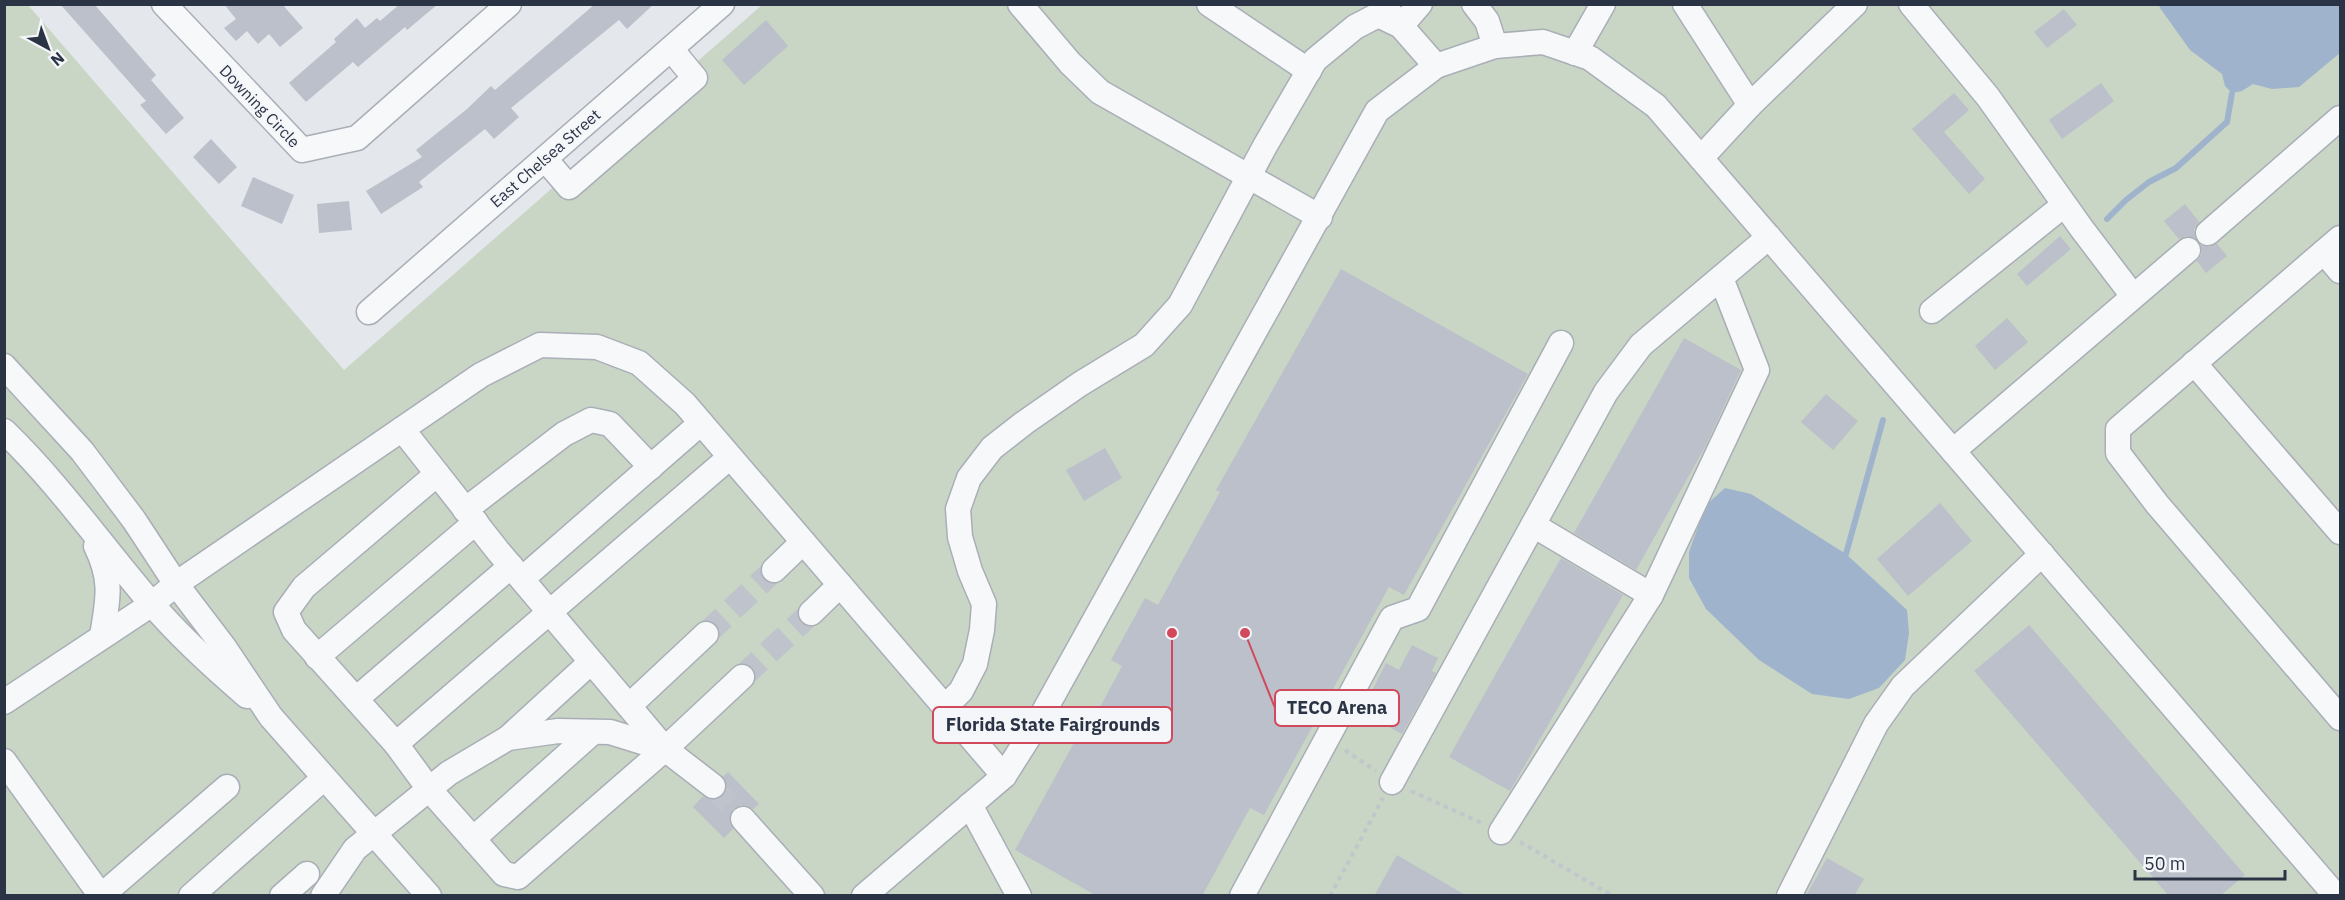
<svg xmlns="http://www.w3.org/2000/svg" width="2345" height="900" font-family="'IBM Plex Sans',sans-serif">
<rect width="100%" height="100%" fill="#e4e7ec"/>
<polygon fill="#c9d6c5" points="5,5 28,5 344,370 762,5 2340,5 2340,895 5,896"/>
<g fill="#9fb4cc">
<polygon points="2159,5 2340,5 2340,53 2299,87 2272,89 2253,84 2242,91 2232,93 2225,86 2222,74 2190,50 2160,8"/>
<polygon points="1725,488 1751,494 1846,554 1907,610 1909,633 1905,660 1879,688 1849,699 1812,694 1759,660 1706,609 1689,578 1689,552 1706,505"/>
</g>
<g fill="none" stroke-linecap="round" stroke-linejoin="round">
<g stroke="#9fb4cc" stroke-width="6">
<polyline points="2107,219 2126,200 2149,182 2176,168 2227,122 2232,93"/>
<polyline points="1846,554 1883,420"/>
</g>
</g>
<g fill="#bbc0ca">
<polygon points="60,4 94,4 156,75 151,80 184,118 166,134 140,105 146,101"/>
<polygon points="224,4 282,4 303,28 280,47 269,34 258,44 247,31 236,41 224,28 236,19"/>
<polygon points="400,4 438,4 407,30 405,27 358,67 353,62 306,102 289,83 336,42 334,39 357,18 365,28 377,18 380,21"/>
<polygon points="595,4 654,4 627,29 619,20 511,108 519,117 494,139 485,129 419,182 423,187 381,214 366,191 422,157 416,150 467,109 491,86 495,90"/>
<polygon points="2064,9 2077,25 2047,48 2034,32"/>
<polygon points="766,20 788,46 744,85 722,60"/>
<polygon points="2101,83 2114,101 2062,139 2049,120"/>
<polygon points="1954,93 1969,110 1944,132 1985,179 1969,194 1912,129"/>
<polygon points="211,139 237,167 219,184 193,157"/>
<polygon points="253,177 294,195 282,224 241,206"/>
<polygon points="349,201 352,230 319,233 317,204"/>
<polygon points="2185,204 2199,222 2194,229 2195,238 2186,236 2179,239 2164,221"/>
<polygon points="2060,236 2071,249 2027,286 2017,274"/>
<polygon points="2217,244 2227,256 2206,273 2197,261 2202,254 2201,245 2210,247"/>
<polygon points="1341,269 1528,374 1404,595 1389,587 1264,815 1250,808 1202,896 1097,896 1015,850 1087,719 1092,722 1122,666 1111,660 1145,598 1158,605 1220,492 1216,490"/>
<polygon points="2007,318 2028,342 1995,370 1975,346"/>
<polygon points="1684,338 1741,370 1705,447 1636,570 1574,533"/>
<polygon points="1826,394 1858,421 1833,450 1801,422"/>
<polygon points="1105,448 1122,478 1084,501 1066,470"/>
<polygon points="1940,503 1972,541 1908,596 1877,559"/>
<polygon points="1561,558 1623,595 1510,791 1449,757"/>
<polygon points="2029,625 2245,875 2220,896 2169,896 1974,671"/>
<polygon points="1412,645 1438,658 1432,671 1436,673 1402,734 1361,713 1386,663 1399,670"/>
<polygon points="728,772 759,804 753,809 741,805 733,809 729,821 733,829 724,838 693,807 703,796 712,800 724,795 727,787 723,777"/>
<polygon points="1397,855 1467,896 1374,896"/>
<polygon points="1827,858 1864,879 1854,896 1806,896"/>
</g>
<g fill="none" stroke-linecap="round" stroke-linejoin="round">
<g stroke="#bfc3cb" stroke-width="24" stroke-dasharray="24 12" stroke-linecap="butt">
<polyline points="706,634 774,570"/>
<polyline points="742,677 811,613"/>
<polyline points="713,786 743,819"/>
</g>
<g stroke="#a9aeb7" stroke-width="27">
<g id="minor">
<polyline points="164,4 302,150 357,138 509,4"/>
<polyline points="1020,4 1070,63 1100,92 1320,217"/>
<polyline points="1209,4 1309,71"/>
<polyline points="1474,4 1487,21 1495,46"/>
<polyline points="1685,4 1750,105 1701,158"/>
<polyline points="1911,4 1988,97 2082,229 2133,296"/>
<polyline points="1390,13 1401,26 1420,4"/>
<polyline points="1575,53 1603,4"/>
<polyline points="1750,105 1855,4"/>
<polyline points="545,159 569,187 695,78 671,49"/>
<polyline points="2208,233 2340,118"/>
<polyline points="2340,238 2118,429 2118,453 2157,504 2340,718"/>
<polyline points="2324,252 2340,271"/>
<polyline points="1932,311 2064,205"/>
<polyline points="369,312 722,4"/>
<polyline points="2194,363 2340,532"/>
<polyline points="4,366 82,451 134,520 176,584 224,647 271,717 429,896"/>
<polyline points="402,429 498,551 665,749"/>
<path d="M4 431C59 484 102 546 151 603 180 637 213 667 247 696"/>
<polyline points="1953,451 2188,250"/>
<polyline points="437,474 304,587 286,612 294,630 396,744 730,457"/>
<polyline points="465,510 564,434 591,420 610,424 651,467"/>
<polyline points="1533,525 1651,595 1757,370 1721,278"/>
<path d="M96 546C113 581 108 599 102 636"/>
<polyline points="774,570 803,542"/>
<polyline points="522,579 701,423"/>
<polyline points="811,613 840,585"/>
<polyline points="317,657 476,522"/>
<polyline points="356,699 511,566"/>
<polyline points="4,702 152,604 176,584 481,375 540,345 597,347 639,363 685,404 1004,776"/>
<polyline points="629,706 706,634"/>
<polyline points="945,707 961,691 975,664 982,630 984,604 970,571 960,537 958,509 969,478 992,448 1024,423 1080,384 1144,345 1180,305 1265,146 1315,60 1355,27 1378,15 1401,26 1436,66"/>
<polyline points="508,738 591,662"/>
<polyline points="396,744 429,789 504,874 518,877 665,749 742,677"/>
<polyline points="4,761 101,896 227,787"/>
<polyline points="1392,782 1606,392 1641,345 1769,237"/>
<polyline points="970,805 1019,896"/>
<polyline points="743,819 812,896"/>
<polyline points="1501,832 1651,595"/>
<polyline points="473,839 593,732"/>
<polyline points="191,896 324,778"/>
<polyline points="282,896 307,874"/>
<polyline points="323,896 355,849 449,773 508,738 558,731 610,732 665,749 713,786"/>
<polyline points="864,896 1004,776 1037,724 1377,111 1436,66 1495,46 1543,42 1590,58 1656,106 2336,896"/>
<polyline points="1242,896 1392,618 1418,609 1561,343"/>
<polyline points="1789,896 1876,724 1903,686 2042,554"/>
</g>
</g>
<g stroke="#c2c5cb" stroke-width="4" stroke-dasharray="4.5 4.5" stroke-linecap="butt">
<polyline points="1345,750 1376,771"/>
<polyline points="1411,791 1484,824"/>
<polyline points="1520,842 1613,896"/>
<polyline points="1330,896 1383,798"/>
</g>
<use href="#minor" stroke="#f7f8fa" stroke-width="24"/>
</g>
<g text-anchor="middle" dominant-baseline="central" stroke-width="4.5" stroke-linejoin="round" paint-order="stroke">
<g font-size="16" fill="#2b3445" stroke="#f4f6f9">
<text transform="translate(260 106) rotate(46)">Downing Circle</text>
<text transform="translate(545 158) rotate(-41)">East Chelsea Street</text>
</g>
</g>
<path fill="none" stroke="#d1495b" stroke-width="2" d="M1245 633L1275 708M1172 633L1172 725"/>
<g fill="#d1495b" stroke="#f4f6f9" stroke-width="2">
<circle cx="1245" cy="633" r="6"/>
<circle cx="1172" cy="633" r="6"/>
</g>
<g fill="#f4f6f9" stroke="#d1495b" stroke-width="2">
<rect x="1275" y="690" width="124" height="36" rx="6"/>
<rect x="933" y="707" width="239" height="36" rx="6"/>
</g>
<g font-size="18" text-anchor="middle" font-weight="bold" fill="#2b3445">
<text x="1337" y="714">TECO Arena</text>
<text x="1053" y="731">Florida State Fairgrounds</text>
</g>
<rect width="2345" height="900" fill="none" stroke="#2b3445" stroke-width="12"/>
<g transform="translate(48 48) rotate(139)" stroke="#f4f6f9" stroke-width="4.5" paint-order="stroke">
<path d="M0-4.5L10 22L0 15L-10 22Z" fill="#2b3445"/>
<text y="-9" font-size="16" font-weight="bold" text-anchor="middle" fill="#2b3445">N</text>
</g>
<path d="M2135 870v9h150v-9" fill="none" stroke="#2b3445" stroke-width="3"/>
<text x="2144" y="870" font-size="18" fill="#2b3445" stroke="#f4f6f9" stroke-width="4.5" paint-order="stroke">50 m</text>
</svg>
